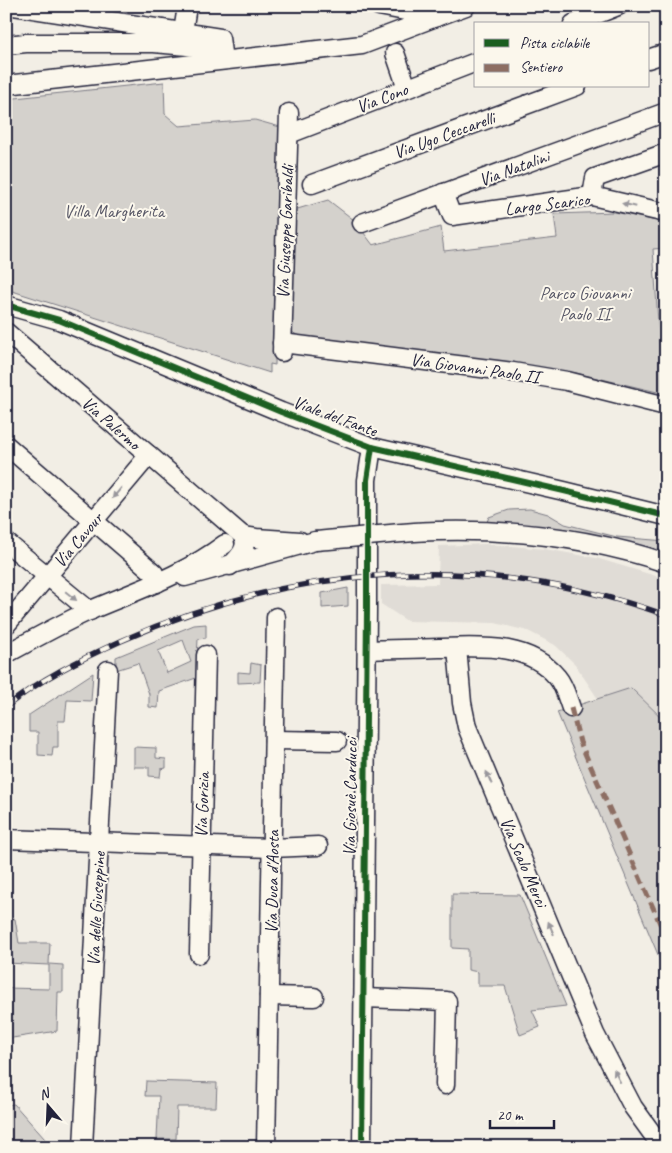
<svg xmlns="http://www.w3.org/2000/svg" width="672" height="1153" font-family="Caveat,sans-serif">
<rect width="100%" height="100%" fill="#f2eee5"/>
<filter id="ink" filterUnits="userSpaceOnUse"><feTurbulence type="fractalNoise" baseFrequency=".02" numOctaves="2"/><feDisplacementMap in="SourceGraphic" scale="10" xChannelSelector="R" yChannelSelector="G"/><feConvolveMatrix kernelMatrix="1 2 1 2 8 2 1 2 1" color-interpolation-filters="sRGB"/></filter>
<g filter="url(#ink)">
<polygon fill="#e0dcd6" points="486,544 545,549 596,558 666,579 666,722 631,688 598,699 575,664 555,645 528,631 495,623 407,621 381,604 381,585 438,584 439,546"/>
<g fill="#d4d1cc" stroke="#7b7a84" fill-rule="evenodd">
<polygon points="164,82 165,114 179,126 255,120 280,127 277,212 275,365 270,364 270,373 6,289 6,99"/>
<polygon points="328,200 354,220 373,245 441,227 444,251 557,238 554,214 615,212 666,223 666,248 653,249 660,351 666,352 666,394 576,373 315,342 301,338 288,329 294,210"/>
<polygon points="530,509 548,514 565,524 617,537 666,541 666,554 653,549 564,530 486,524 489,517 509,510"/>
<polygon points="348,588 348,606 322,608 322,593"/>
<path d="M206 624V638L198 639 196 678 159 691 158 708 149 707V694L138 663 116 670V657L194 625ZM183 640 191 662 167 673 158 651Z"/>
<polygon points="251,663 261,665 260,682 238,683 238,672 250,673"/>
<polygon points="93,673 91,701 67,700 65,721 58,721 58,747 53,747 52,756 38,755 38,732 29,732 29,715"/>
<polygon points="631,688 666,722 666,974 557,712"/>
<polygon points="134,747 156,748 156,758 166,759 166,768 161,769 160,777 149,776 149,767 134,767"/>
<polygon points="452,894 520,895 566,1006 532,1010 540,1027 520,1035 505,986 478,986 478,972 468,970 468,949 452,948"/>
<polygon points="6,918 15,919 19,943 50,943 49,964 63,965 63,992 58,992 57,1031 6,1039 6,988 49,989 49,965 6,963"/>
<polygon points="146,1081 217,1083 216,1107 177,1107 176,1139 157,1139 159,1096 145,1096"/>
<polygon points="14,1104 52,1147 6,1147 6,1105"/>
</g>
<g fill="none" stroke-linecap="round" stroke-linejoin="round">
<g stroke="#22223b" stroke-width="21">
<g id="street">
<polyline points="14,6 220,38 223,60"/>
<polyline points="379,6 436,17 466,6"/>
<polyline points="573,24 618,6"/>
<polyline points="183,32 187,6"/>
<polyline points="6,45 26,43 154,43 220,49"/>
<polyline points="395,53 407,88"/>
<polyline points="648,59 666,53"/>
<polyline points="6,85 362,45 436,17"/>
<polyline points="289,134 476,62"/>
<polyline points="312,184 577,86"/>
<polyline points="443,193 452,216 592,196 666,213"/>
<polyline points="592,196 595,178 666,153"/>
<polyline points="362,223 666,112"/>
<polyline points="6,305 59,320 281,412 372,447 564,491 666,516"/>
<path d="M6 332 243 536C249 548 238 558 230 566"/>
<polyline points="282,343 513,372 567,381 666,406"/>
<polyline points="282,352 289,113"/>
<polyline points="6,445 154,573 157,583"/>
<polyline points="243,536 256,538 300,541"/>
<polyline points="6,542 90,611"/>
<polyline points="185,577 315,541"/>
<polyline points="6,625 149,455"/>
<polyline points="457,648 462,703 467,727 595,1034 633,1107 662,1147"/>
<path d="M367 650C391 649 415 649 439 648 479 647 528 642 557 677 564 685 567 697 571 708"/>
<path d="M6 654C34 639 62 623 91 610 138 590 184 575 225 544"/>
<polyline points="274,740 337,741"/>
<polyline points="6,839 272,848 318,846"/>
<polyline points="199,954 206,655"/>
<polyline points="269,996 314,997"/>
<polyline points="363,998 447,1001 445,1085"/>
<polyline points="83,1147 108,670"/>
<polyline points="266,1147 276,617"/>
<polyline points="362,1147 367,610 367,480 372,447"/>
</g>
</g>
<use href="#street" stroke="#fbf7ec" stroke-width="18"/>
<g stroke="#22223b" stroke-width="5.5">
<path id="rail" d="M6 707C40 679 81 659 121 641 295 563 485 551 666 615"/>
</g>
<use href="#rail" stroke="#fbf7ec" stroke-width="4" stroke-dasharray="11" stroke-linecap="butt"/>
<g stroke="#22223b" stroke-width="21" stroke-linecap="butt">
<path id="street-bridge" d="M315 541C356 538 396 532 437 531 515 529 592 538 666 563"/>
</g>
<use href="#street-bridge" stroke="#fbf7ec" stroke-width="18"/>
<polyline stroke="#8d6e63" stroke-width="5" stroke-dasharray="10 5" stroke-linecap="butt" points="571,708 580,742 666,937"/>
<g stroke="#fbf7ec" stroke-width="9">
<g id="cycleway">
<polyline points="6,305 59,320 281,412 372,447 564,491 666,516"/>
<polyline points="362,1147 367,610 367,480 372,447"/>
</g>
</g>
<use href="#cycleway" stroke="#1b5e20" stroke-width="6"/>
</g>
<defs><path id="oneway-solid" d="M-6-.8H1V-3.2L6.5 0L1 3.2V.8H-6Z" transform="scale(1.25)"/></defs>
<g fill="#99979c">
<use href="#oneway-solid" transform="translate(629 205) rotate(-167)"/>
<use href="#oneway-solid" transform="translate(117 493) rotate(130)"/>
<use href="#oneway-solid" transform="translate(71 596) rotate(39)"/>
<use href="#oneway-solid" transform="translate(489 778) rotate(-113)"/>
<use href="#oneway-solid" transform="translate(551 928) rotate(-113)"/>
<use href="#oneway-solid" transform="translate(617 1076) rotate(-117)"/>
</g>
</g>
<g text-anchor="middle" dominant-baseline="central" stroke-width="4" stroke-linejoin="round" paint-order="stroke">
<g font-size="18" fill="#22223b" stroke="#fbf7ec">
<text transform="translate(382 98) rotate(-21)">Via Cono</text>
<text transform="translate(444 135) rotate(-20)">Via Ugo Ceccarelli</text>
<text transform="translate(514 168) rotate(-20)">Via Natalini</text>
<text transform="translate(547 204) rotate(-7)">Largo Scarico</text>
<text transform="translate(285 232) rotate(-88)">Via Giuseppe Garibaldi</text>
<text transform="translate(475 368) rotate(8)">Via Giovanni Paolo II</text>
<text transform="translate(335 416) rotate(20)">Viale del Fante</text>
<text transform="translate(111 423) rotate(41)">Via Palermo</text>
<text transform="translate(78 540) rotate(-50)">Via Cavour</text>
<text transform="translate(350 797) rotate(-89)">Via Giosuè Carducci</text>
<text transform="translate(202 805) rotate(-88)">Via Gorizia</text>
<text transform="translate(524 862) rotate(67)">Via Scalo Merci</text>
<text transform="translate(272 882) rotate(-89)">Via Duca d'Aosta</text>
<text transform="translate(96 909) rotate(-87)">Via delle Giuseppine</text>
</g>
<g font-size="18" fill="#575766" stroke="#fbf7ec">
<text x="114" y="211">Villa Margherita</text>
<text x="585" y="293">Parco Giovanni<tspan x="585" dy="21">Paolo II</tspan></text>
</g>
</g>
<rect width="672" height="1153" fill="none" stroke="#fbf7ec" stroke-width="25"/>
<rect x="12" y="12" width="647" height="1128" fill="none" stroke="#22223b" stroke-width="2" filter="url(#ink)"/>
<rect x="474" y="22" width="175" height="65" fill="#fbf7ec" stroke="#a4a2a5"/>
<rect x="484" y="39" width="25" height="8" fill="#1b5e20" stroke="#a4a2a5"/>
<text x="520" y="48" font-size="15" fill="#22223b">Pista ciclabile</text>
<rect x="484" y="64" width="25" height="8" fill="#8d6e63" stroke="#a4a2a5"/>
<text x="520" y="72" font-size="15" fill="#22223b">Sentiero</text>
<g transform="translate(48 1106) rotate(341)" stroke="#fbf7ec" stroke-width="4" paint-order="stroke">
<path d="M0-4L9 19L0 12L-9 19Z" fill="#22223b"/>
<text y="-8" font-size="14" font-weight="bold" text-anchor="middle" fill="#22223b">N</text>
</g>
<path d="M490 1120v8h64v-8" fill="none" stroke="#22223b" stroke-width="2.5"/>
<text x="497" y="1120" font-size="15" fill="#22223b" stroke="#fbf7ec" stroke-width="4" paint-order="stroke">20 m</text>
</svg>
